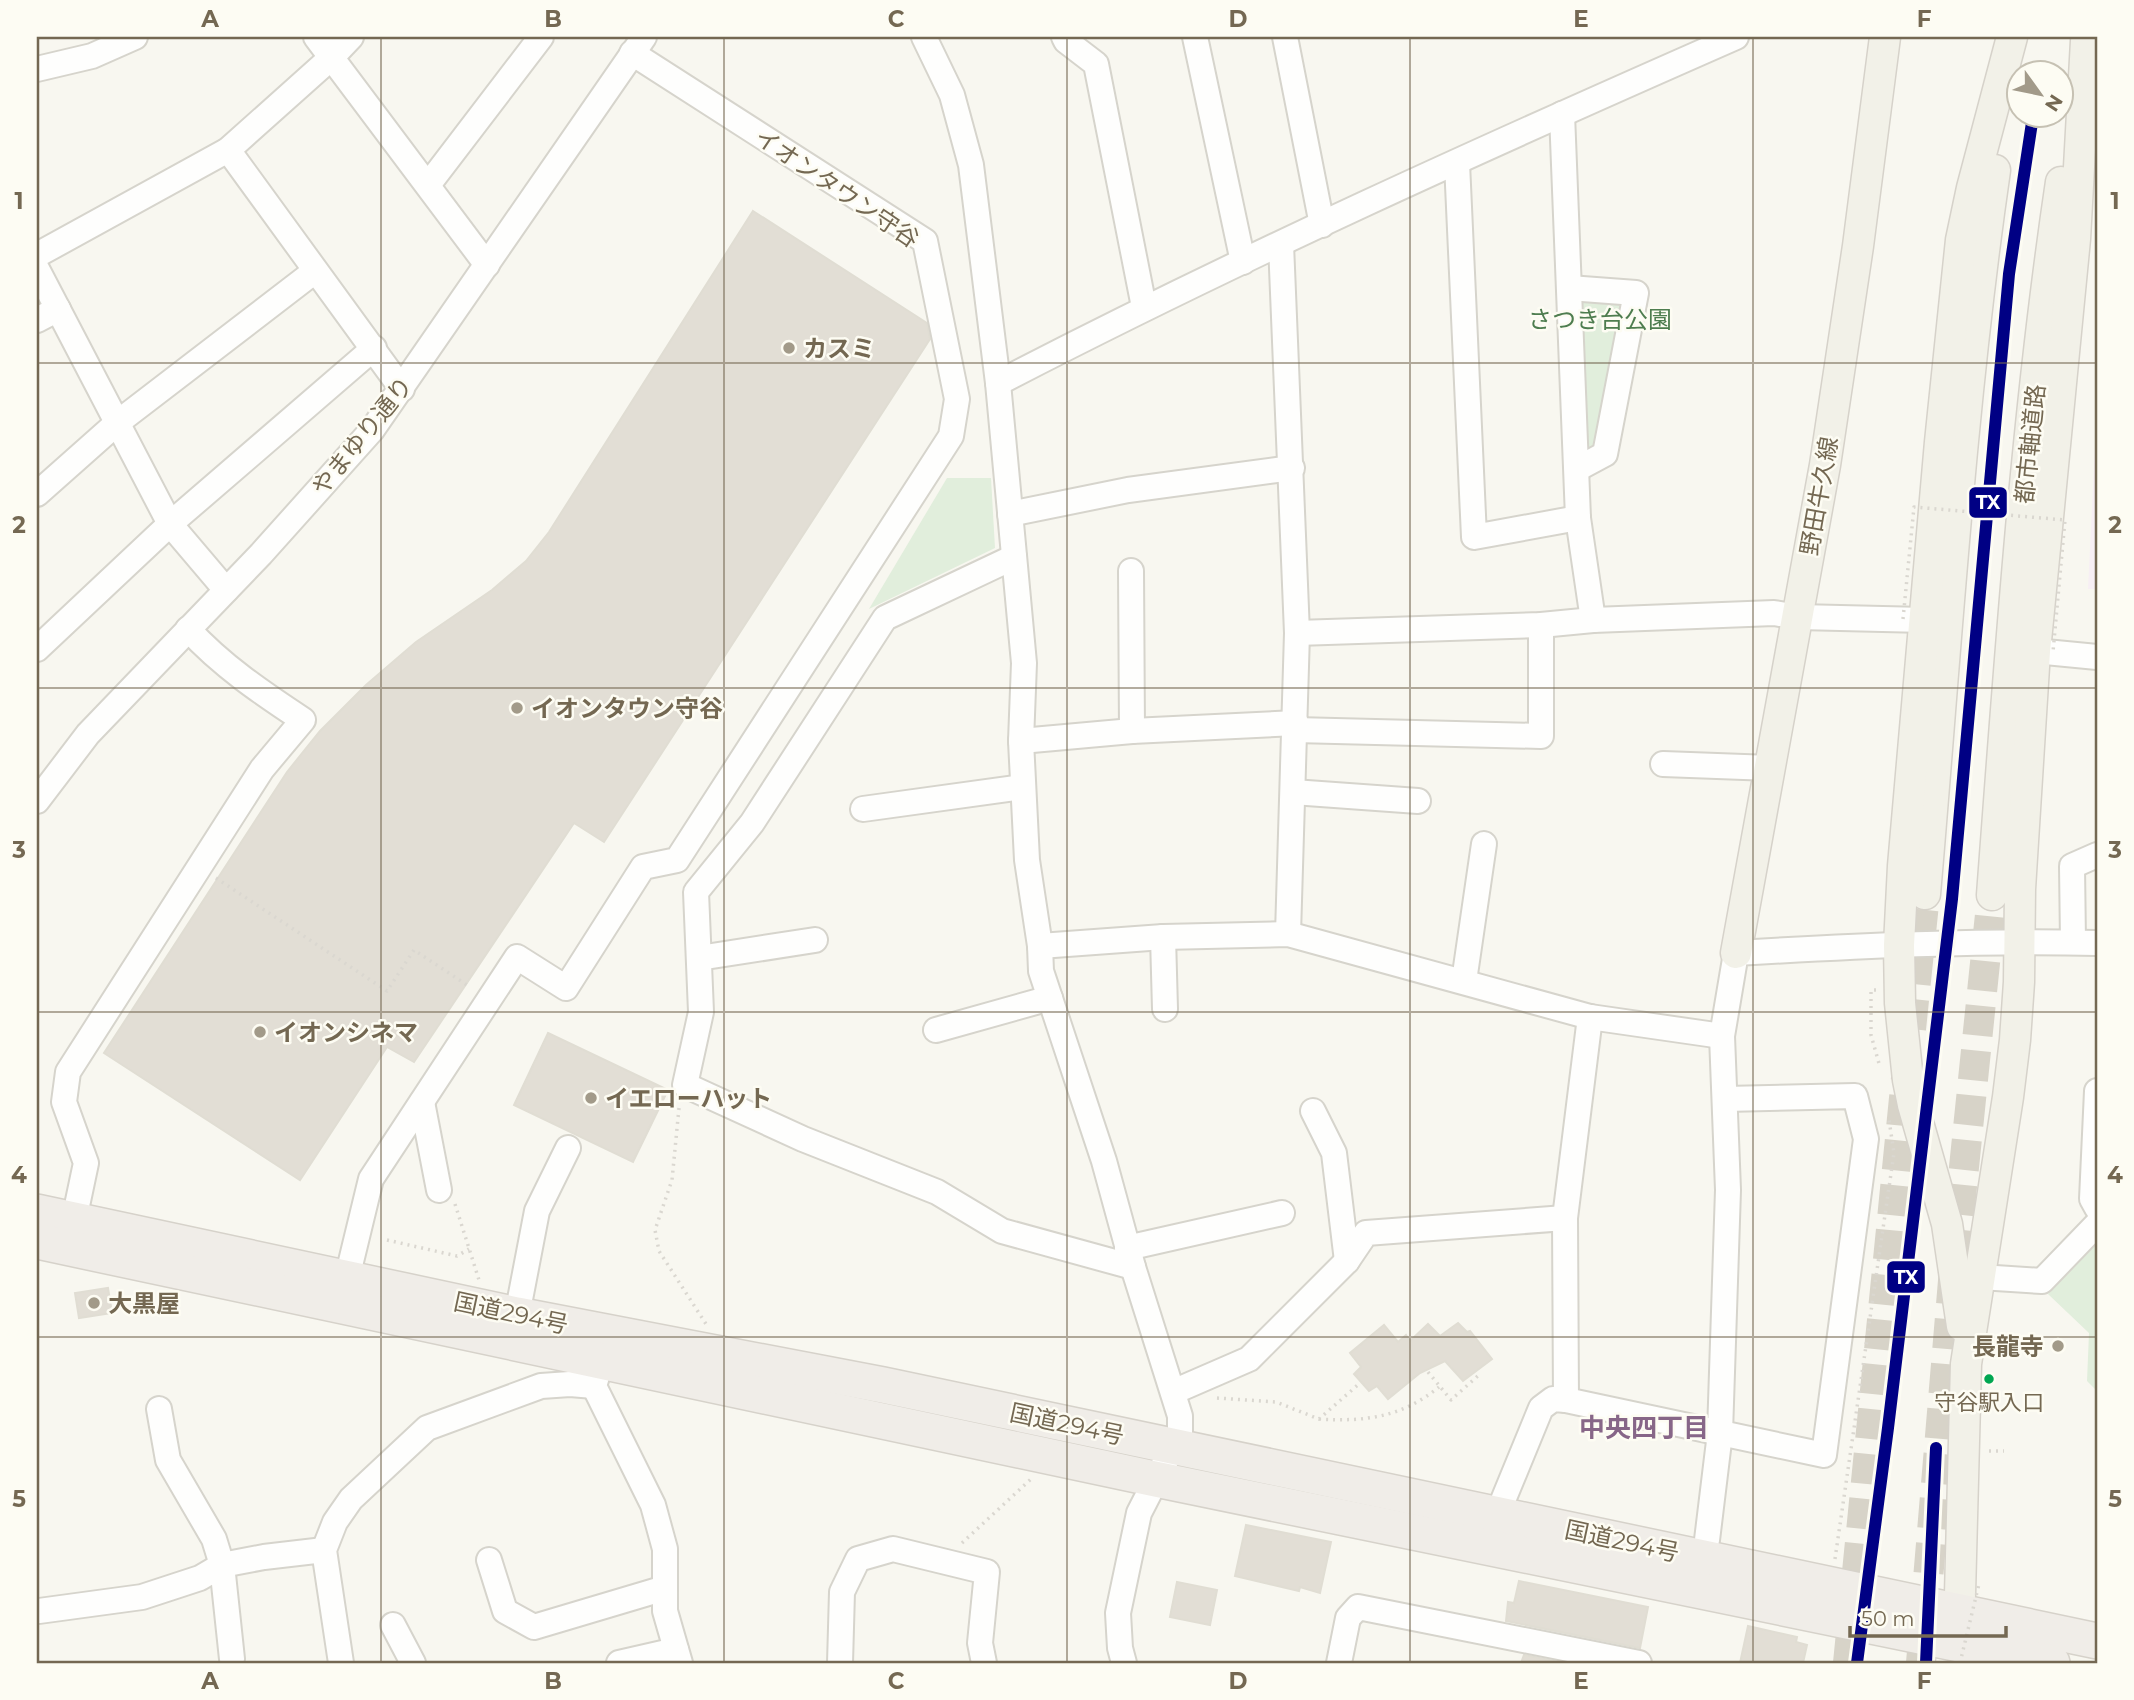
<svg xmlns="http://www.w3.org/2000/svg" width="2134" height="1700" font-family="Montserrat,'Noto Sans JP',sans-serif">
<rect width="100%" height="100%" fill="#f8f7f0"/>
<polygon fill="#f7eff4" points="2097,406 2097,589 2088,589"/>
<g fill="#e1eedc">
<polygon points="1569,288 1636,293 1605,454 1577,469"/>
<polygon points="947,478 991,478 995,548 869,609"/>
<polygon points="2097,1244 2097,1391 2087,1381 2089,1333 2048,1294"/>
</g>
<g fill="#e2ded5" stroke="#e0ddd3" stroke-width="2">
<polygon points="753,211 927,323 930,339 604,842 574,823 414,1062 387,1047 300,1180 104,1053 287,772 320,731 366,685 416,642 492,590 526,561 549,532"/>
<polygon points="548,1033 668,1090 633,1162 514,1105"/>
<polygon points="108,1288 112,1313 79,1318 75,1293"/>
<polygon points="1458,1323 1467,1332 1470,1331 1492,1359 1463,1381 1445,1361 1420,1373 1388,1399 1377,1386 1369,1391 1354,1374 1361,1367 1350,1353 1384,1325 1398,1342 1406,1335 1410,1341 1428,1324 1440,1336"/>
<polygon points="1246,1525 1331,1542 1320,1593 1300,1587 1299,1591 1235,1576"/>
<polygon points="1519,1581 1648,1607 1640,1648 1506,1621 1508,1602 1514,1603"/>
<polygon points="1177,1582 1217,1590 1210,1625 1170,1617"/>
<polygon points="1748,1626 1797,1637 1796,1642 1807,1645 1803,1663 1740,1663"/>
<polygon points="1524,1655 1564,1663 1521,1663"/>
</g>
<g fill="none" stroke-linecap="round" stroke-linejoin="round">
<g stroke="#d7d3c8" stroke-width="30" stroke-dasharray="30 15" stroke-linecap="butt">
<polyline points="1911,1029 1925,894"/>
<polyline points="1848,1663 1906,1078"/>
<polyline points="1921,1663 1956,1245 1992,895"/>
</g>
<g stroke="#d6d4cc" stroke-width="28">
<g id="minor">
<polyline points="316,37 487,265"/>
<polyline points="924,37 952,95 971,165 998,383 1024,663 1021,741 1027,860 1040,946 1041,971 1104,1161 1133,1267 1180,1416 1180,1433 1139,1513 1118,1613 1120,1648 1124,1663"/>
<polyline points="1064,37 1066,41 1096,64 1144,307"/>
<polyline points="1195,37 1243,262"/>
<polyline points="1285,37 1322,225"/>
<polyline points="37,69 92,56 135,37"/>
<polyline points="1562,114 1578,518 1593,620"/>
<polyline points="228,150 402,389"/>
<polyline points="1457,163 1474,537 1578,518"/>
<polyline points="428,185 541,37"/>
<polyline points="1281,244 1297,633 1288,934"/>
<polyline points="37,255 228,150 332,57 351,37"/>
<polyline points="37,269 170,524 226,590"/>
<polyline points="1569,288 1636,293 1605,454 1577,469"/>
<polyline points="37,320 58,309"/>
<path d="M998 383C1239 258 1488 146 1736 37"/>
<polyline points="37,494 117,423 315,271"/>
<polyline points="1010,514 1128,490 1292,468"/>
<polyline points="1014,557 885,618 752,823 696,892 701,1012 685,1085 803,1139 937,1192 1002,1231 1133,1267"/>
<polyline points="1131,571 1132,731"/>
<polyline points="1297,633 1541,625 1593,620 1774,613 1798,617 1925,620"/>
<polyline points="37,649 170,524 374,348"/>
<polyline points="2035,651 2097,657"/>
<polyline points="1295,730 1541,736 1541,625"/>
<polyline points="1021,741 1132,731 1296,723"/>
<polyline points="1663,764 1771,768"/>
<polyline points="1293,792 1418,801"/>
<polyline points="37,801 88,734 261,554 372,430 644,37"/>
<polyline points="863,809 1023,787"/>
<polyline points="1163,937 1165,1009"/>
<polyline points="2073,942 2072,866 2097,855"/>
<polyline points="1040,946 1163,937 1288,934 1590,1017 1722,1036"/>
<polyline points="699,958 815,940"/>
<polyline points="1464,981 1484,844"/>
<polyline points="936,1030 1050,998"/>
<polyline points="2097,1091 2092,1199 2097,1208"/>
<polyline points="422,1102 439,1190"/>
<polyline points="1313,1111 1334,1153 1347,1261"/>
<path d="M74 1220 86 1163 64 1102 68 1072 262 769 303 720C262 693 222 666 188 629"/>
<polyline points="1127,1248 1282,1213"/>
<polyline points="1980,1277 2042,1281 2097,1224"/>
<polyline points="347,1278 371,1179 517,957 566,988 643,867 677,860 951,436 957,399 925,241 632,53"/>
<polyline points="517,1315 537,1211 568,1148"/>
<polyline points="599,1370 594,1386 653,1505 665,1549 665,1611 680,1663"/>
<polyline points="1173,1392 1249,1359 1347,1261 1366,1233 1565,1218"/>
<polyline points="1566,1400 1565,1218 1590,1017"/>
<polyline points="159,1409 168,1460 214,1539 222,1565 232,1659"/>
<polyline points="1497,1515 1541,1408 1553,1399 1566,1400 1824,1455 1866,1139 1855,1096 1725,1099"/>
<path d="M1707 1540 1720 1433 1728 1190 1722 1036 1736 953C1857 946 1977 940 2097 943"/>
<polyline points="489,1560 505,1611 534,1627 665,1588"/>
<polyline points="39,1611 142,1597 200,1578 222,1565 264,1557 324,1550"/>
<polyline points="393,1625 413,1663"/>
<polyline points="341,1663 324,1550 335,1522 351,1499 427,1428 541,1386 570,1384 594,1386"/>
<polyline points="619,1663 676,1650"/>
<polyline points="840,1663 842,1592 858,1559 893,1549 987,1572 980,1643 984,1663"/>
<polyline points="1339,1663 1348,1618 1358,1607 1639,1663"/>
</g>
</g>
<g stroke="#d6d2ca" stroke-width="33">
<g id="major">
<path d="M1925 894C1946 653 1960 410 1995 170"/>
<path d="M1992 895C2010 657 2026 418 2061 182"/>
<polyline points="1736,953 1825,465 1858,246 1885,37"/>
<polyline points="1962,1326 1947,1224 1913,1105 1908,1080 1900,1003 1899,945 1903,866 1940,442 1961,240 1972,188 2012,37"/>
<polyline points="1959,1633 1966,1364 2008,1097 2015,1040 2019,982 2020,889 2035,651 2075,239 2086,41"/>
</g>
</g>
<g stroke="#d6d2ca" stroke-width="38">
<g id="highway">
<polyline points="37,1212 517,1315 883,1385 2097,1641"/>
<polyline points="37,1241 1155,1479 2052,1663"/>
</g>
</g>
<g stroke="#dad7d0" stroke-width="3.5" stroke-dasharray="2 5" stroke-linecap="butt">
<polyline points="216,878 387,991 414,950 470,987"/>
<polyline points="1876,990 1871,990 1871,1035 1880,1067"/>
<polyline points="679,1108 672,1180 655,1230 659,1251 706,1324"/>
<polyline points="455,1204 479,1280"/>
<polyline points="387,1240 457,1256 469,1249"/>
<polyline points="1428,1372 1451,1400 1480,1374"/>
<polyline points="1217,1398 1276,1402 1319,1419 1360,1383"/>
<path d="M1319 1419C1366 1422 1402 1417 1439 1387"/>
<polyline points="1989,1451 2004,1451"/>
<polyline points="962,1543 1031,1479"/>
<polyline points="1835,1559 1894,1153 1889,1120"/>
</g>
<use href="#minor" stroke="#fefefd" stroke-width="24"/>
<use href="#major" stroke="#f2f1e8" stroke-width="30"/>
<use href="#highway" stroke="#f0ede8" stroke-width="35"/>
<g stroke="#dad7d0" stroke-width="3.5" stroke-dasharray="2 5" stroke-linecap="butt">
<polyline points="1903,619 1914,507 2065,520 2053,652"/>
<polyline points="1960,1663 1979,1584"/>
</g>
<g stroke="#fdfcf3" stroke-width="18">
<g id="rail-1">
<polyline points="1857,1663 1888,1428 1952,899 2009,274 2033,116"/>
<polyline points="1926,1663 1936,1448"/>
</g>
</g>
<use href="#rail-1" stroke="#000084" stroke-width="12"/>
</g>
<path fill="none" stroke="#746852" stroke-width="2" stroke-opacity="0.55" d="M381 37V1663M724 37V1663M1067 37V1663M1410 37V1663M1753 37V1663M37 363H2097M37 688H2097M37 1012H2097M37 1337H2097"/>
<g fill="#a29a89" stroke="#fdfcf3" stroke-width="2.5">
<circle cx="789" cy="348" r="7"/>
<circle cx="517" cy="708" r="7"/>
<circle cx="260" cy="1032" r="7"/>
<circle cx="591" cy="1098" r="7"/>
<circle cx="94" cy="1303" r="7"/>
<circle cx="2058" cy="1346" r="7"/>
</g>
<circle fill="#00a651" stroke="#fdfcf3" stroke-width="2.5" cx="1989" cy="1379" r="6"/>
<g text-anchor="middle" dominant-baseline="central" stroke-width="5" stroke-linejoin="round" paint-order="stroke">
<g font-size="22" fill="#746852" stroke="#fdfcf3">
<text x="1989" y="1402">守谷駅入口</text>
</g>
<g font-size="24" fill="#746852" stroke="#fdfcf3">
<text transform="translate(837 188) rotate(34)">イオンタウン守谷</text>
<text transform="translate(362 436) rotate(-51)">やまゆり通り</text>
<text transform="translate(2030 444) rotate(-84)">都市軸道路</text>
<text transform="translate(1819 496) rotate(-80)">野田牛久線</text>
<text transform="translate(511 1313) rotate(12)">国道294号</text>
<text transform="translate(1067 1424) rotate(12)">国道294号</text>
<text transform="translate(1622 1541) rotate(12)">国道294号</text>
</g>
<g font-size="24" fill="#4e7d4f" stroke="#fdfcf3">
<text x="1600" y="319">さつき台公園</text>
</g>
<g font-size="24" font-weight="bold" fill="#746852" stroke="#fdfcf3" text-anchor="start">
<text x="803" y="348">カスミ</text>
<text x="531" y="708">イオンタウン守谷</text>
<text x="274" y="1032">イオンシネマ</text>
<text x="605" y="1098">イエローハット</text>
<text x="108" y="1303">大黒屋</text>
<text x="2044" y="1346" text-anchor="end">長龍寺</text>
</g>
<g font-size="26" font-weight="bold" fill="#876688" stroke="#fdfcf3">
<text x="1644" y="1428">中央四丁目</text>
</g>
</g>
<g stroke="#fdfcf3" stroke-width="2.5">
<rect x="1968" y="486" width="40" height="33" rx="7" fill="#000084"/>
<rect x="1886" y="1260" width="40" height="34" rx="7" fill="#000084"/>
</g>
<g font-size="19" text-anchor="middle" font-weight="bold" fill="#fff">
<text x="1988" y="509">TX</text>
<text x="1906" y="1284">TX</text>
</g>
<rect width="2134" height="1700" fill="none" stroke="#fdfcf3" stroke-width="77"/>
<g transform="translate(2040 94) rotate(123)"><circle r="33" fill="#fdfcf3" stroke="#c6c1b3" stroke-width="2"/>
<path d="M0-5L12 26L0 18L-12 26Z" fill="#a29a89"/>
<text y="-10" font-size="19" font-weight="bold" text-anchor="middle" fill="#746852">N</text>
</g>
<path d="M1850 1626v10h156v-10" fill="none" stroke="#746852" stroke-width="3.5"/>
<text x="1861" y="1626" font-size="21" fill="#746852" stroke="#fdfcf3" stroke-width="5" paint-order="stroke">50 m</text>
<rect x="38" y="38" width="2058" height="1624" fill="none" stroke="#746852" stroke-width="2.5"/>
<g font-size="23" text-anchor="middle" font-weight="bold" fill="#746852">
<text x="210" y="27">A</text>
<text x="553" y="27">B</text>
<text x="896" y="27">C</text>
<text x="1238" y="27">D</text>
<text x="1581" y="27">E</text>
<text x="1924" y="27">F</text>
<text x="19" y="209">1</text>
<text x="2115" y="209">1</text>
<text x="19" y="533">2</text>
<text x="2115" y="533">2</text>
<text x="19" y="858">3</text>
<text x="2115" y="858">3</text>
<text x="19" y="1183">4</text>
<text x="2115" y="1183">4</text>
<text x="19" y="1507">5</text>
<text x="2115" y="1507">5</text>
<text x="210" y="1689">A</text>
<text x="553" y="1689">B</text>
<text x="896" y="1689">C</text>
<text x="1238" y="1689">D</text>
<text x="1581" y="1689">E</text>
<text x="1924" y="1689">F</text>
</g>
</svg>
